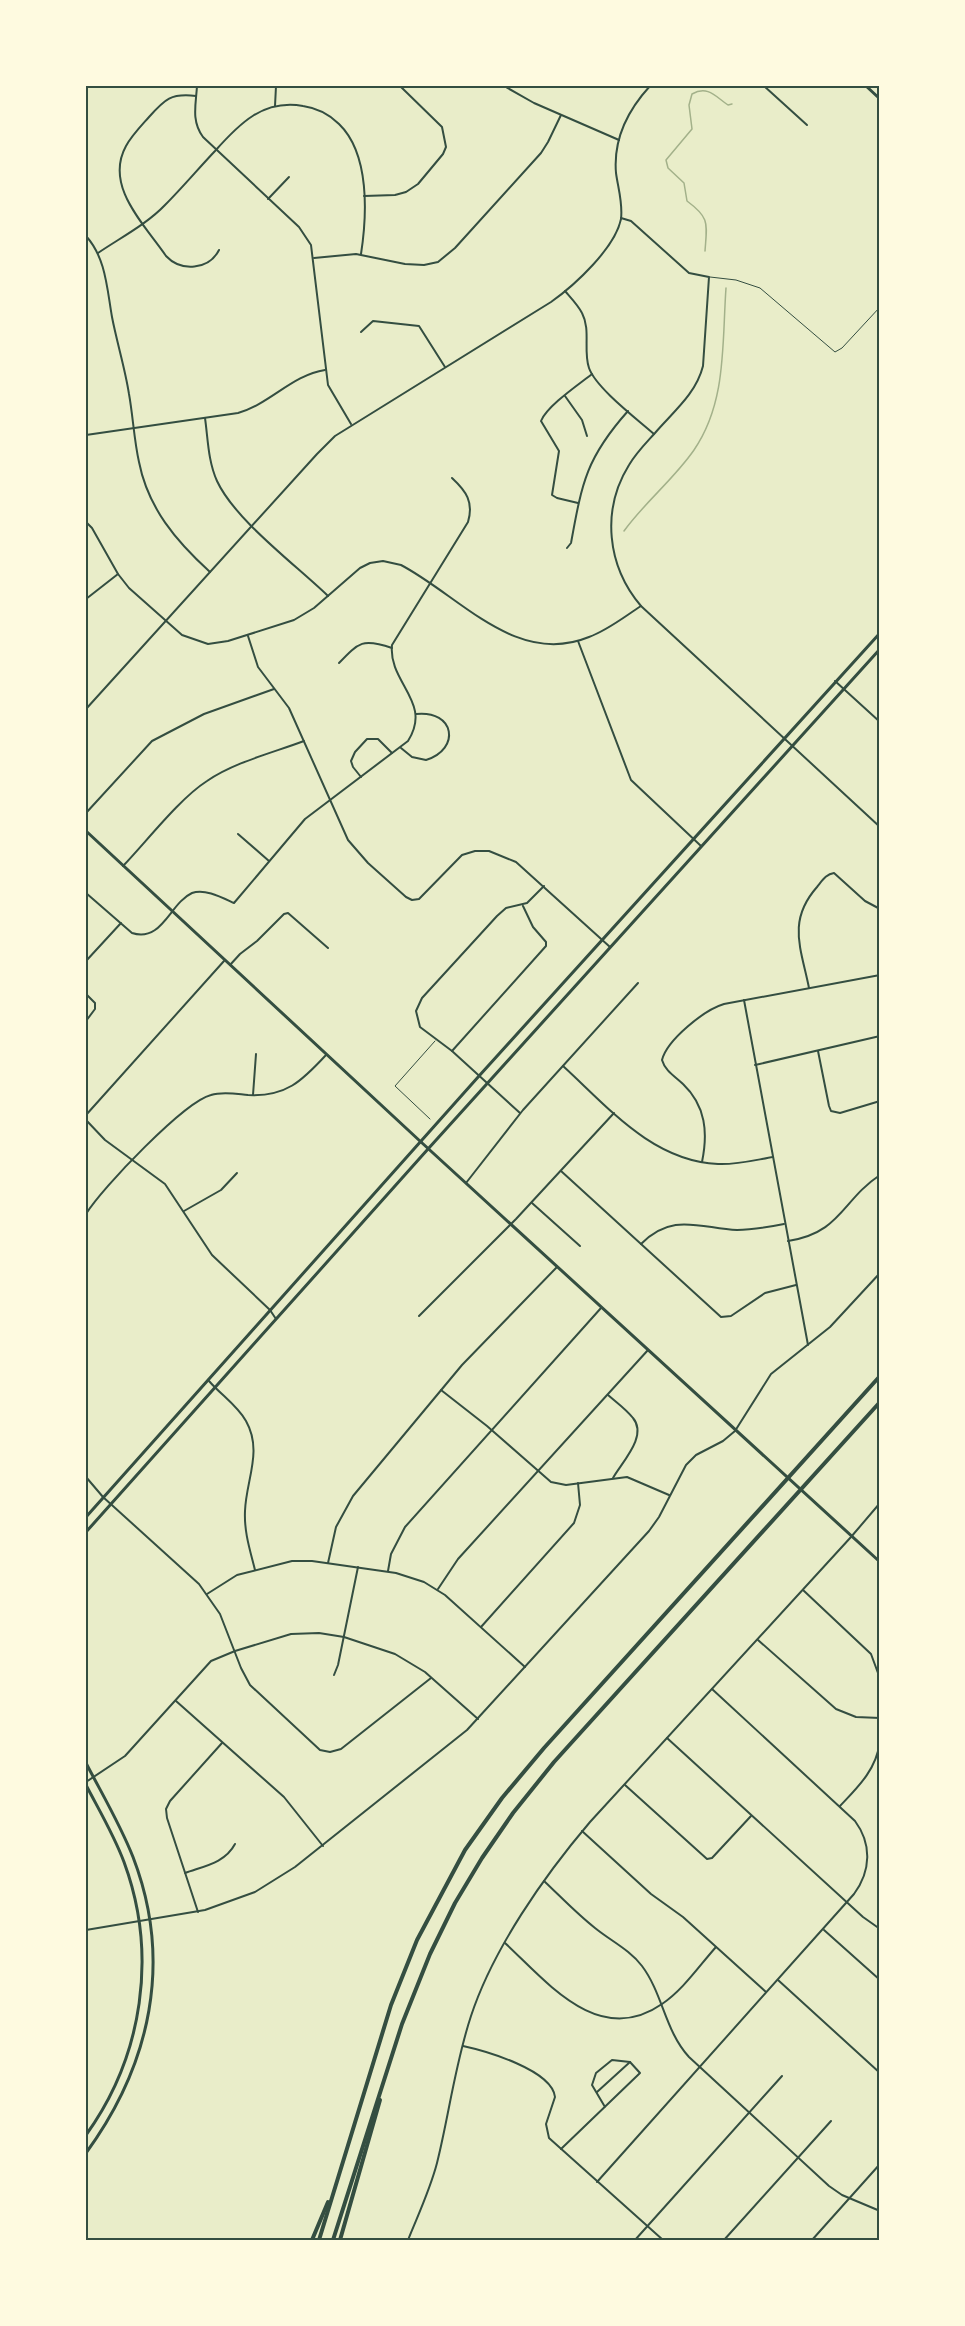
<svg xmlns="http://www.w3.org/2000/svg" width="965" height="2326" font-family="'Source Sans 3',sans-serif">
<rect width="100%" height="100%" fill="#e9edc9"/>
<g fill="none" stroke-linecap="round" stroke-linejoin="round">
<g stroke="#a3b18a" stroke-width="1.5">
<path d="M705 251C707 223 710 218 687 201L684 183 668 168 666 160 692 129 689 105 692 94C708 85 716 97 728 105L732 104"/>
<path d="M624 531C645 502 674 479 694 450 727 402 722 343 726 288"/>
</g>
<g stroke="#344e41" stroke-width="1">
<polyline points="710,277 736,280 760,288 835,352 842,348 880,307"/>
<polyline points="430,1119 395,1086 435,1041"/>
</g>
<g stroke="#344e41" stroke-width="2">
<path d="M197 86C196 104 191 121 203 137L299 227 311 245 328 385 351 424"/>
<polyline points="504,86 534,103 619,140"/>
<polyline points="764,86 807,125"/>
<path d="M196 96C171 93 165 99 149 117 141 126 132 135 126 146 104 186 144 224 166 256 181 272 209 270 219 250"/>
<polyline points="275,106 276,86"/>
<polyline points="364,196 395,195 406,192 418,184 443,154 446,147 442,127 400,86"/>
<polyline points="268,199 289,177"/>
<path d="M86 236C106 258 107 289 112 317 117 343 125 368 129 394 133 416 134 440 139 462 148 508 176 541 210 572"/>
<path d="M98 253C120 238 147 224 165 205 182 188 198 169 215 151 239 124 263 99 303 106 317 108 329 114 339 124 370 154 367 215 361 254"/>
<polyline points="314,258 356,254 405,264 424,265 438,262 455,248 541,153 548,142 561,115"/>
<path d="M565 291C571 298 578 305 582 313 591 330 583 351 589 368 596 388 637 419 654 434"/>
<polyline points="361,332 373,321 419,326 445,367"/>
<polyline points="565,396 582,420 587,436"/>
<path d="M205 418C208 439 208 461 217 481 235 520 296 565 328 596"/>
<path d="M86 435 238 413C270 404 292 375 325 370"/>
<path d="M578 503 557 498 552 495 559 451 541 421C547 406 578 385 592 374"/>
<path d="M86 522 92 528 118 574 129 588 182 635 208 644 228 641 294 620 314 608 360 568 370 563 383 561 401 565C460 596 516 667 589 637 608 630 624 617 641 606"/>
<path d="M567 548 571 543C582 483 586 458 628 411"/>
<polyline points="86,599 118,574"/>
<polyline points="248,636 258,667 289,708 348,840 368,863 406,897 412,900 419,899 462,855 475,851 489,851 516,862 610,947"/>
<polyline points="578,641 631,780 701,846"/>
<path d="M339 663C359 642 363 638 392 648"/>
<polyline points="835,681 880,722"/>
<path d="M401 748 412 757 426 760C461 749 455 710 416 714"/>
<polyline points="361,777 353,767 351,761 355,752 367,739 378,739 392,753"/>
<polyline points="86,813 152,741 204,714 274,689"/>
<polyline points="238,834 269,861"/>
<path d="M123 866C147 841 179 799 207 781 235 762 272 753 304 741"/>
<path d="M86 893 132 933C162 943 170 903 192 893 205 888 223 898 234 903L305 819 408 741C433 702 388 683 392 645L468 522C474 502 466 491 452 478"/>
<polyline points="86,961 121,923"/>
<polyline points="230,965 240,954 257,941 284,914 288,913 328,948"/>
<path d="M809 988C801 948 787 921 817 887 822 881 826 874 834 873L865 901 880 909"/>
<polyline points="86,994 95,1003 95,1009 86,1021"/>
<polyline points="744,1000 808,1345"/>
<polyline points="452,1051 546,946 546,942 533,927 523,906"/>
<polyline points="818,1051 829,1106 831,1111 840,1113 880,1101"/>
<polyline points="755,1065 880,1036"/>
<path d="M563 1066C608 1107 652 1161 718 1164 736 1165 755 1160 773 1157"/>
<polyline points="253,1095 256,1054"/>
<polyline points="520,1113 452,1051 420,1027 416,1011 422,998 497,916 506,908 527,903 544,886"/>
<polyline points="86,1115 224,961"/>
<polyline points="86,1120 105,1140 165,1184 212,1255 270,1310 276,1319"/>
<path d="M702 1162C708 1133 706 1106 683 1084 676 1077 665 1071 662 1060 667 1040 704 1010 724 1004L880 975"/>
<polyline points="561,1171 721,1317 731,1316 765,1293 796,1285"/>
<polyline points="466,1183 523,1110 638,983"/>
<polyline points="532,1203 580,1246"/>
<polyline points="184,1211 221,1190 237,1173"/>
<path d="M86 1214C102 1188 184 1102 211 1095 223 1091 237 1094 248 1095 286 1097 302 1081 326 1055"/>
<path d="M788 1241C841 1233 842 1200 880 1175"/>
<path d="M641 1244C672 1212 700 1228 737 1230 753 1230 769 1227 784 1224"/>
<polyline points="419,1316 516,1219 614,1113"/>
<path d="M209 1381C221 1395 237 1405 246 1421 263 1451 246 1480 245 1511 244 1532 250 1550 255 1570"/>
<polyline points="441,1390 487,1426 551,1482 566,1485 627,1477 669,1495"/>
<path d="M608 1395C616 1402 626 1409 633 1418 648 1436 622 1462 613 1478"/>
<polyline points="86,1477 103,1497 199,1584 220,1614 241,1668 250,1685 320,1750 330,1752 341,1749 431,1678"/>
<polyline points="328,1563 336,1527 353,1496 462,1365 557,1267"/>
<polyline points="388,1571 391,1554 405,1527 601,1308"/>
<polyline points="438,1589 458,1559 648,1350"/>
<polyline points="803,1590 871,1654 878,1673 880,1697"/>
<polyline points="207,1594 237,1575 292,1561 312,1561 396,1573 424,1582 445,1595 525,1667"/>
<polyline points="481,1627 574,1523 580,1505 578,1483"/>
<polyline points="758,1640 836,1709 856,1717 880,1718"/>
<polyline points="334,1675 338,1665 358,1567"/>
<polyline points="176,1701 284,1797 323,1846"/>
<polyline points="667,1738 863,1917 880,1929"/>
<polyline points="86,1782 125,1756 211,1661 235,1651 291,1634 319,1633 344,1637 395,1654 425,1672 478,1719"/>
<polyline points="625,1785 707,1859 712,1858 751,1816"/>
<path d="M840 1806C858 1787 876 1770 880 1742"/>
<polyline points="582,1831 651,1894 683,1917 766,1992"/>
<path d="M185 1873C204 1866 225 1863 235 1844"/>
<path d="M544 1881C561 1897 577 1914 595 1928 611 1941 630 1950 642 1966 663 1994 665 2031 689 2057L829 2186 842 2195 880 2211"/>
<polyline points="198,1912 167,1818 166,1809 170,1801 222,1743"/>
<polyline points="824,1930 880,1980"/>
<path d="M505 1943C547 1982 599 2048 662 2004 683 1990 699 1966 716 1947"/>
<polyline points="778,1980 880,2073"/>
<path d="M463 2046C486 2051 552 2070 555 2097L546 2124 549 2138 663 2240"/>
<polyline points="597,2092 630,2062"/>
<polyline points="561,2149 640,2073 630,2062 612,2060 596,2073 592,2085 605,2107"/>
<path d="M597 2182 854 1894C871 1871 872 1844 855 1821L712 1689"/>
<polyline points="635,2240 782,2076"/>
<polyline points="724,2240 831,2121"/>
<polyline points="812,2240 880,2164"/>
</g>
<g stroke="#344e41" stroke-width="2">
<path d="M621 218 631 221 689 273 709 277 703 366C696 394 673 412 655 433 646 443 636 453 629 465 601 510 607 566 641 606L880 827"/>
<path d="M86 709 317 454 335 436 551 302C575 285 615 248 621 219 623 203 618 188 616 173 613 138 628 110 650 86"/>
<polyline points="86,1930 205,1910 255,1892 295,1867 467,1730 649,1531 659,1517 686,1465 696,1455 723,1441 735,1431 771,1374 830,1327 880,1273"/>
<path d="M408 2240C418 2215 430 2190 437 2163 449 2115 455 2064 471 2016 493 1949 544 1876 590 1822L851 1537 880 1503"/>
</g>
<g stroke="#344e41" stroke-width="3">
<polyline points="421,1142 880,1562"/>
<polyline points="86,1517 479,1076 880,633"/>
<polyline points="86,1532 428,1149 880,649"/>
<path d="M86 1763C102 1794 120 1824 133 1857 173 1961 151 2064 86 2153"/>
<path d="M86 1785C99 1810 114 1835 124 1862 158 1954 143 2056 86 2135"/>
</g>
<polyline stroke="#344e41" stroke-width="3" points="86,831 421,1142"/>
<polyline stroke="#344e41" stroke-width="3" points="866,86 880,99"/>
<g stroke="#344e41" stroke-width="4">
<polyline points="312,2240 328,2202"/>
<polyline points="319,2240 391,2005 417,1940 465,1850 502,1798 544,1748 880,1376"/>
<polyline points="333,2240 402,2024 430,1954 455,1903 482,1858 513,1813 554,1762 880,1402"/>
<polyline points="340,2240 380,2100"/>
</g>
</g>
<rect width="965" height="2326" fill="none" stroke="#fefae0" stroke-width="174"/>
<rect x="87" y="87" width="791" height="2152" fill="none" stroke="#344e41" stroke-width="2"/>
</svg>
